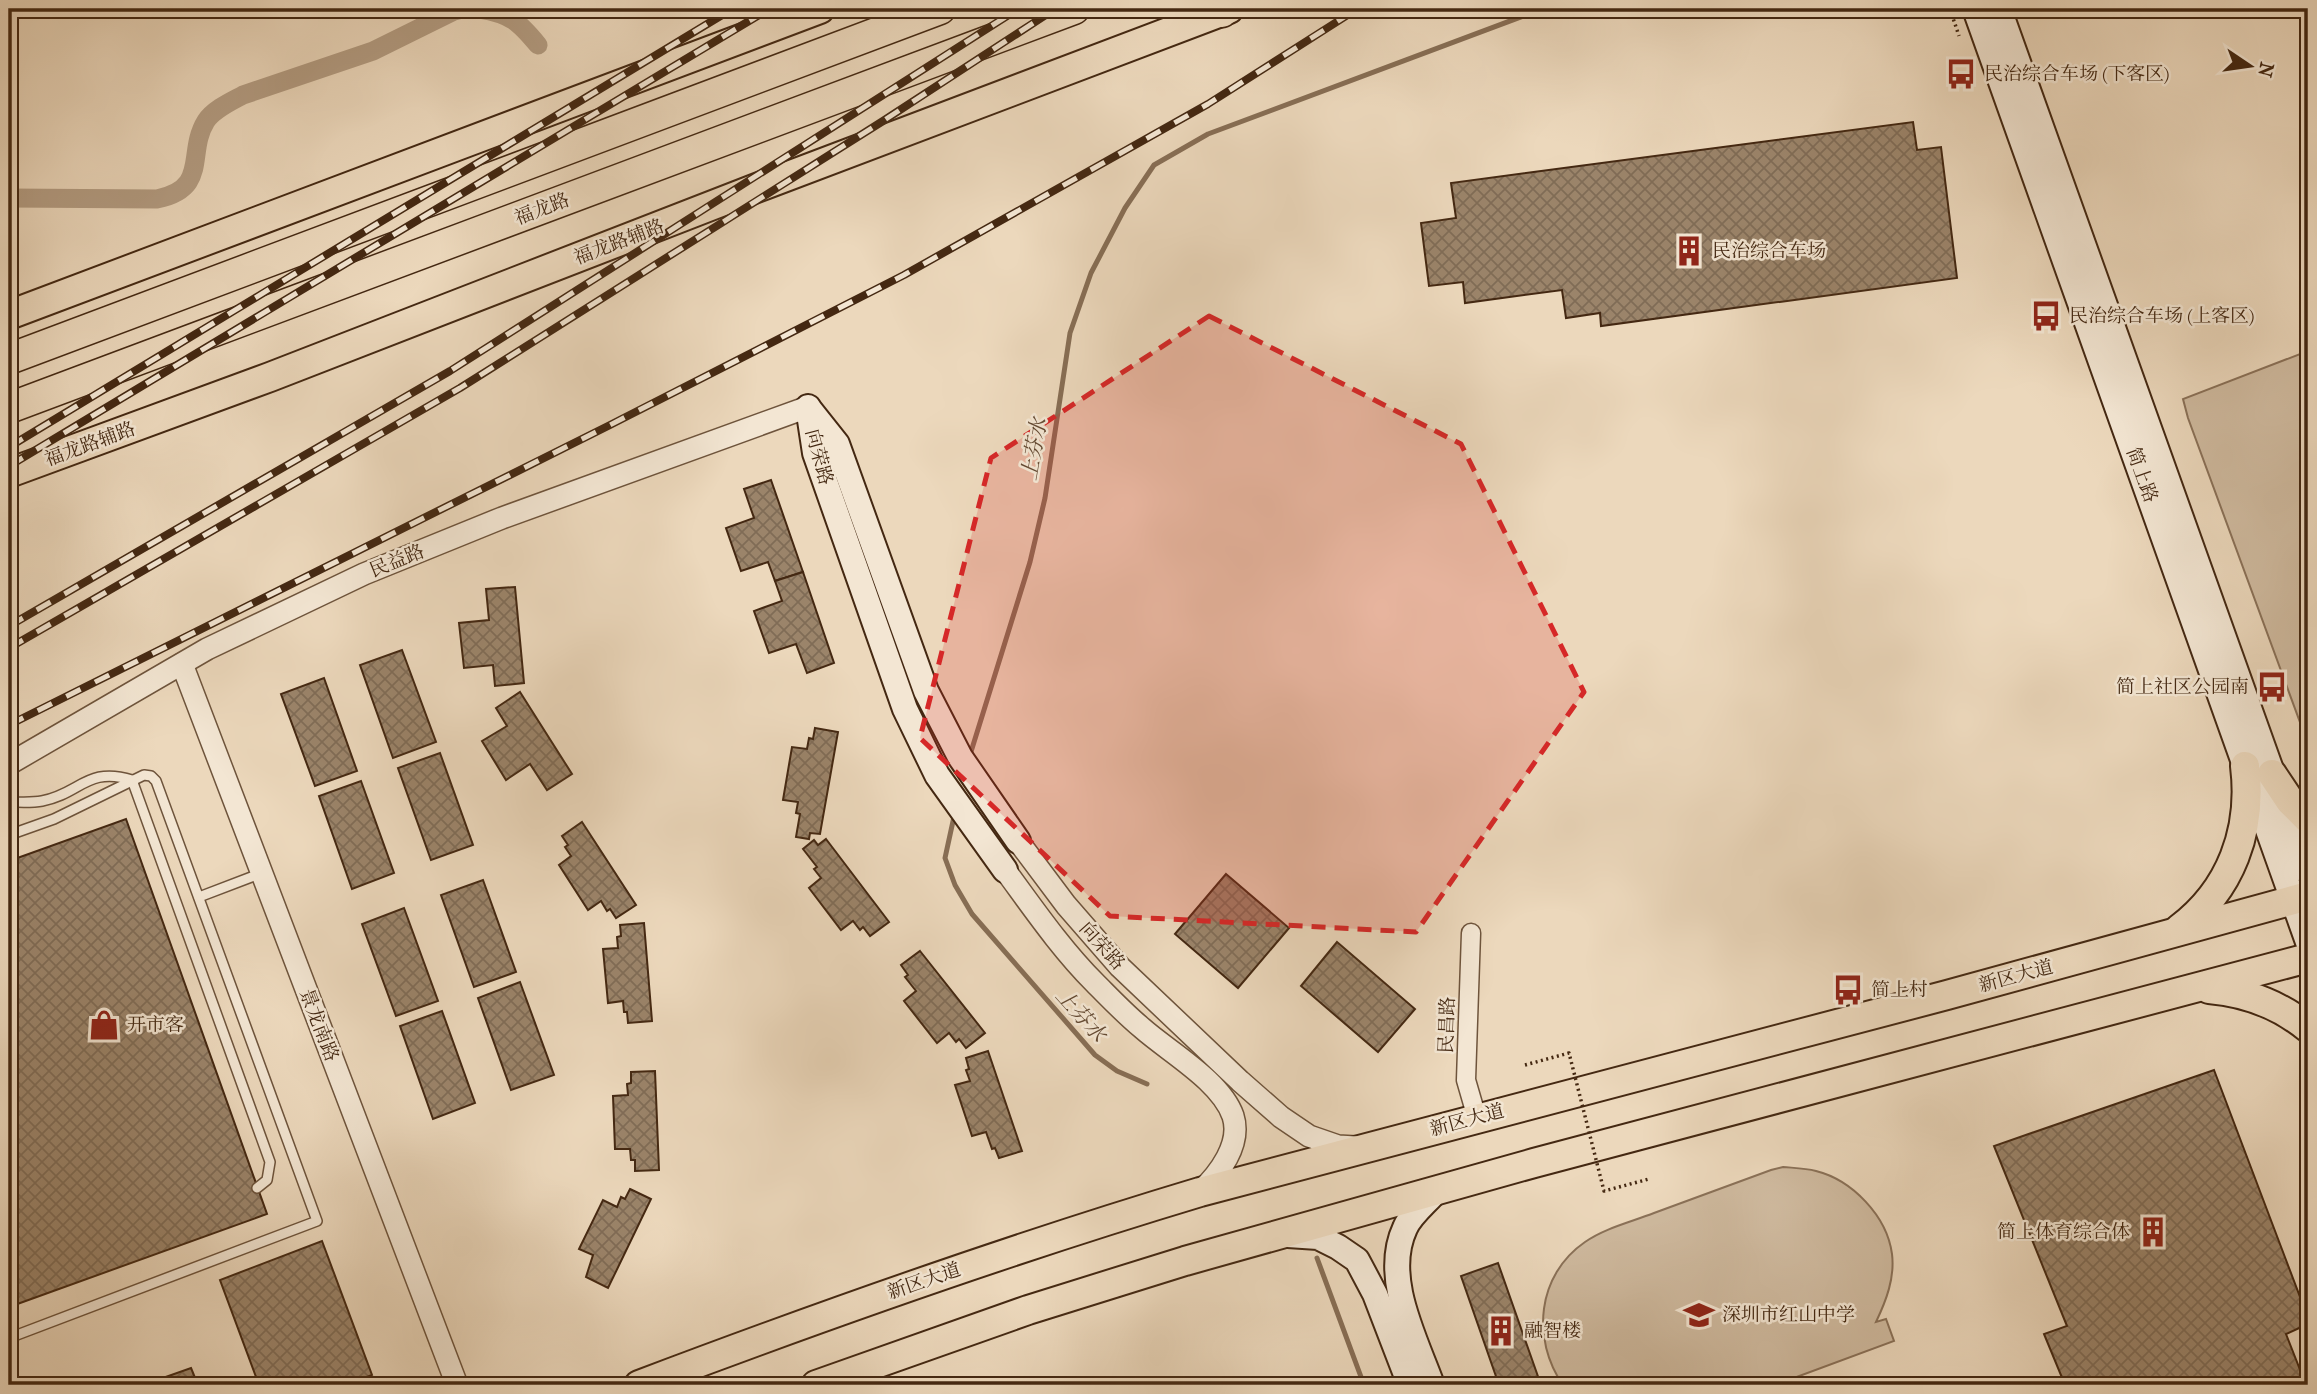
<svg xmlns="http://www.w3.org/2000/svg" width="2317" height="1394" font-family="'IM FELL French Canon','Noto Serif SC',serif">
<defs>
<pattern id="building-cross-hatch" width="8" height="8" patternUnits="userSpaceOnUse" patternTransform="scale(1.75)"><rect width="8" height="8" fill="#9b846a"/><path d="M0 0l8 8M0 8l8-8" fill="none" stroke="#806c56"/></pattern>
</defs>
<rect width="100%" height="100%" fill="#ecd8bc"/>
<filter id="stains"><feTurbulence type="fractalNoise" baseFrequency=".00286" numOctaves="4"/><feColorMatrix values="0 0 0 0 .2 0 0 0 0 .09 0 0 0 0 .02 0 0 0 .5 -.17"/></filter>
<radialGradient id="worn" r=".72"><stop offset=".6" stop-color="#630" stop-opacity="0"/><stop offset="1" stop-color="#630" stop-opacity=".3"/></radialGradient>
<g fill="#cfba9f" stroke="#8a7158" stroke-width="2">
<polygon points="2308,351 2308,744 2188,418 2183,399"/>
<path d="M1783 1167C1794 1168 1805 1168 1816 1171 1852 1180 1887 1216 1892 1254 1895 1278 1886 1301 1876 1322L1886 1319 1894 1341 1775 1385H1563C1531 1339 1537 1275 1585 1242 1605 1228 1631 1222 1654 1213 1693 1199 1732 1184 1771 1170Z"/>
</g>
<g fill="none" stroke-linecap="round" stroke-linejoin="round">
<g stroke="#876e55" stroke-width="5">
<polyline points="970,755 1030,562 1045,498 1070,333 1091,273 1125,208 1154,165 1208,134 1542,9"/>
<polyline points="955,812 945,858 955,885 972,914 1095,1055 1117,1071 1147,1084"/>
<polyline points="1317,1258 1364,1385"/>
</g>
<g stroke="#b39c82" stroke-width="19">
<path d="M480 9C511 14 519 22 538 45"/>
<path d="M9 198 157 199C210 188 186 153 206 121 214 109 232 101 243 95L373 51 454 11 462 9"/>
</g>
</g>
<g fill="url(#building-cross-hatch)" stroke="#442812" stroke-width="2">
<polygon points="1913,122 1917,150 1941,147 1957,278 1601,326 1600,313 1566,318 1562,290 1465,303 1463,282 1429,286 1421,223 1456,218 1451,183"/>
<polygon points="771,480 803,572 775,581 768,562 741,571 726,528 754,518 744,489"/>
<polygon points="803,572 834,663 807,673 796,644 769,653 754,611 782,601 775,581"/>
<polygon points="515,587 524,683 495,686 493,665 464,668 459,623 489,620 486,589"/>
<polygon points="402,650 436,742 393,758 360,665"/>
<polygon points="324,678 357,771 315,786 281,694"/>
<polygon points="520,692 572,774 547,790 530,764 506,780 482,741 507,726 496,708"/>
<polygon points="815,728 838,732 820,834 810,833 809,839 796,837 800,814 796,813 798,802 783,800 792,747 807,749 809,738 813,739"/>
<polygon points="440,753 473,845 431,860 398,768"/>
<polygon points="361,781 394,873 352,889 319,796"/>
<polygon points="126,819 267,1214 9,1307 9,861"/>
<polygon points="582,822 636,905 616,918 610,909 607,911 601,901 588,910 559,865 571,856 565,847 568,845 562,836"/>
<polygon points="826,839 889,922 870,936 863,927 860,930 853,921 841,930 809,888 821,878 814,869 817,867 803,849 814,840 818,845"/>
<polygon points="1226,874 1289,928 1238,988 1175,934"/>
<polygon points="483,880 516,972 474,987 441,895"/>
<polygon points="404,908 438,1001 396,1016 362,924"/>
<polygon points="644,923 652,1021 628,1023 627,1012 624,1012 623,1001 608,1003 603,949 618,948 617,937 621,936 620,925"/>
<polygon points="1337,942 1415,1009 1378,1052 1301,986"/>
<polygon points="920,951 985,1033 966,1048 959,1039 956,1042 949,1033 937,1043 904,1001 916,991 905,977 908,975 901,965"/>
<polygon points="520,982 554,1075 511,1090 478,998"/>
<polygon points="442,1011 475,1103 433,1119 400,1026"/>
<polygon points="988,1051 1022,1151 999,1158 995,1148 992,1149 986,1132 972,1136 955,1085 970,1081 966,1070 969,1069 966,1058"/>
<polygon points="2214,1070 2308,1318 2308,1324 2286,1334 2306,1385 2065,1385 2044,1334 2067,1326 1994,1146"/>
<polygon points="655,1071 659,1170 635,1171 635,1160 631,1160 630,1149 615,1149 613,1096 628,1095 627,1084 631,1083 631,1072"/>
<polygon points="630,1189 651,1199 608,1288 586,1277 593,1255 579,1249 603,1200 617,1207 621,1197 625,1199"/>
<polygon points="322,1241 372,1375 346,1385 259,1385 220,1280"/>
<polygon points="1498,1263 1541,1385 1499,1385 1461,1276"/>
<polygon points="191,1368 198,1385 143,1385"/>
</g>
<g fill="none" stroke-linecap="round" stroke-linejoin="round">
<g stroke="#6e543c" stroke-width="12">
<g id="service">
<path d="M9 802C20 802 32 803 42 801 80 794 87 766 132 780L270 1162 267 1180 257 1188"/>
<polyline points="9,835 54,819 144,775 151,776 156,781 317,1221 9,1338"/>
<polyline points="199,897 262,873"/>
</g>
</g>
<g stroke="#6e543c" stroke-width="21">
<polyline id="minor" points="1471,933 1466,1080 1477,1118"/>
</g>
<g stroke="#6e543c" stroke-width="24">
<g id="tertiary">
<polyline points="182,664 457,1385"/>
<polyline points="9,764 207,649 364,574 502,518 808,407"/>
<polyline points="1018,841 1066,905 1120,967 1240,1081 1281,1117 1309,1136 1338,1146 1356,1147"/>
<path d="M1005 870C1033 908 1061 949 1095 983 1110 998 1125 1014 1142 1028 1169 1052 1221 1081 1233 1116 1242 1144 1219 1174 1200 1192"/>
</g>
</g>
<g stroke="#442812" stroke-width="28">
<g id="secondary">
<polyline points="1975,9 2308,942"/>
<polyline points="1999,9 2308,873"/>
<polyline points="808,407 815,453 905,709 937,775 1005,870"/>
<polyline points="810,410 837,444 926,691 960,757 1018,841"/>
<polyline points="1288,1235 1318,1237 1338,1247 1357,1260 1375,1294 1410,1385"/>
<path d="M1432 1385C1415 1338 1382 1277 1405 1228 1411 1214 1427 1202 1437 1190"/>
</g>
</g>
<g stroke="#442812" stroke-width="32">
<g id="primary">
<polyline points="9,315 820,9"/>
<polyline points="9,473 270,377 767,184 1229,9"/>
<polyline points="2272,774 2290,801 2308,819"/>
<path d="M2179 929C2231 890 2253 830 2245 766"/>
<path d="M2209 989C2245 992 2280 1005 2308 1028"/>
<path d="M639 1385C824 1315 1010 1249 1200 1192L1947 995 2308 896"/>
<polyline points="816,1385 1028,1310 1185,1261 1534,1163 2308,958"/>
</g>
</g>
<g stroke="#442812" stroke-width="33">
<g id="trunk">
<polyline points="1222,12 1225,9"/>
<polyline points="9,359 940,9"/>
<polyline points="9,408 1074,9"/>
</g>
</g>
<polyline stroke="#442812" stroke-width="3.5" stroke-dasharray="2 3.5" stroke-linecap="butt" points="1950,9 1959,36"/>
<use href="#service" stroke="#f3e6d3" stroke-width="9"/>
<use href="#minor" stroke="#f3e6d3" stroke-width="18"/>
<use href="#tertiary" stroke="#f3e6d3" stroke-width="21"/>
<use href="#secondary" stroke="#f3e6d3" stroke-width="24"/>
<use href="#primary" stroke="#ecd8bc" stroke-width="28"/>
<use href="#trunk" stroke="#ecd8bc" stroke-width="30"/>
<g stroke="#442812" stroke-width="8">
<g id="rail">
<polyline points="9,447 732,9"/>
<polyline points="9,466 769,9"/>
<polyline points="9,626 450,371 1018,9"/>
<polyline points="9,648 460,388 883,121 1055,9"/>
<polyline points="9,725 610,425 904,275 1208,104 1357,9"/>
</g>
</g>
<use href="#rail" stroke="#f3e6d3" stroke-width="5" stroke-dasharray="16" stroke-linecap="butt"/>
<polyline stroke="#442812" stroke-width="3.5" stroke-dasharray="2 3.5" stroke-linecap="butt" points="1525,1065 1569,1053 1604,1191 1649,1179"/>
</g>
<path fill="#d62828" fill-opacity="0.2" stroke="#d62828" stroke-width="5" stroke-dasharray="14 9" stroke-linejoin="round" d="M1209 316 1461 444 1584 692 1416 932 1110 916 920 738 991 458Z"/>
<defs>
<g id="bus-bare" transform="scale(2.415)"><path d="M-5-6H5V4H4V6H2V4H-2V6H-4V4H-5ZM-3.5-4V0h7V-4ZM-3.5 1.2v1.5H-2V1.2ZM2 1.2v1.5H3.5V1.2Z" fill="#8f2418" stroke="#f3e6d3" stroke-width="2.5" paint-order="stroke"/></g>
<g id="building-bare" transform="scale(2.415)"><path d="M-4-6H4V6H1V3H-1V6H-4ZM-2.5-4.3h1.7v1.8h-1.7ZM.8-4.3h1.7v1.8H.8ZM-2.5-1h1.7V.8h-1.7ZM.8-1h1.7V.8H.8Z" fill="#8f2418" stroke="#f3e6d3" stroke-width="2.5" paint-order="stroke"/></g>
<g id="shop-bare" transform="scale(2.415)"><path d="M-5-2.5h2.3a2.7 3.5 0 0 1 5.4 0H5L5.5 6h-11ZM-1.5-2.5h3a1.5 2.3 0 0 0-3 0Z" fill="#8f2418" stroke="#f3e6d3" stroke-width="2.5" paint-order="stroke"/></g>
<g id="school-bare" transform="scale(2.415)"><path d="M0-5L7-2L0 1L-7-2ZM-4 1L0 2.5L4 1V4Q0 6-4 4Z" fill="#8f2418" stroke="#f3e6d3" stroke-width="2.5" paint-order="stroke"/></g>
</defs>
<g fill-rule="evenodd">
<use href="#bus-bare" x="1961" y="74"/>
<use href="#building-bare" x="1689" y="251"/>
<use href="#bus-bare" x="2046" y="316"/>
<use href="#bus-bare" x="2272" y="687"/>
<use href="#bus-bare" x="1848" y="990"/>
<use href="#shop-bare" x="104" y="1025"/>
<use href="#building-bare" x="2153" y="1232"/>
<use href="#school-bare" x="1699" y="1315"/>
<use href="#building-bare" x="1501" y="1331"/>
</g>
<g text-anchor="middle" dominant-baseline="central" stroke-width="5" stroke-linejoin="round" paint-order="stroke">
<g font-size="19" fill="#442812" stroke="#f3e6d3" text-anchor="start">
<text x="1984" y="74">民治综合车场 (下客区)</text>
<text x="1712" y="251">民治综合车场</text>
<text x="2069" y="316">民治综合车场 (上客区)</text>
<text x="2249" y="687" text-anchor="end">简上社区公园南</text>
<text x="1871" y="990">简上村</text>
<text x="127" y="1025">开市客</text>
<text x="2130" y="1232" text-anchor="end">简上体育综合体</text>
<text x="1722" y="1315">深圳市红山中学</text>
<text x="1524" y="1331">融智楼</text>
</g>
<g font-size="19" fill="#442812" stroke="#f3e6d3">
<text transform="translate(542 209) rotate(-21)">福龙路</text>
<text transform="translate(619 242) rotate(-21)">福龙路辅路</text>
<text transform="translate(90 444) rotate(-20)">福龙路辅路</text>
<text transform="translate(819 457) rotate(75)">向荣路</text>
<text transform="translate(2142 475) rotate(70)">简上路</text>
<text transform="translate(397 561) rotate(-22)">民益路</text>
<text transform="translate(1102 946) rotate(48)">向荣路</text>
<text transform="translate(2016 976) rotate(-15)">新区大道</text>
<text transform="translate(319 1025) rotate(69)">景龙南路</text>
<text transform="translate(1447 1025) rotate(-88)">民昌路</text>
<text transform="translate(1467 1120) rotate(-15)">新区大道</text>
<text transform="translate(924 1281) rotate(-19)">新区大道</text>
</g>
<g font-size="21" font-style="italic" fill="#654b34" stroke="#f3e6d3">
<text transform="translate(1034 449) rotate(-80)">上芬水</text>
<text transform="translate(1081 1015) rotate(48)">上芬水</text>
</g>
</g>
<rect width="2317" height="1394" fill="none" stroke="#ecd8bc" stroke-width="35"/>
<rect x="10" y="10" width="2296" height="1373" fill="none" stroke="#442812" stroke-width="3.5"/>
<rect x="18" y="18" width="2282" height="1359" fill="none" stroke="#442812" stroke-width="2"/>
<g transform="translate(2250 66) rotate(103)" stroke="#f3e6d3" stroke-width="5" paint-order="stroke">
<path d="M0-5L12 26L0 18L-12 26Z" fill="#442812"/>
<text y="-10" font-size="19" font-weight="bold" text-anchor="middle" fill="#442812">N</text>
</g>
<rect width="100%" height="100%" filter="url(#stains)"/>
<rect width="100%" height="100%" fill="url(#worn)"/>
</svg>
